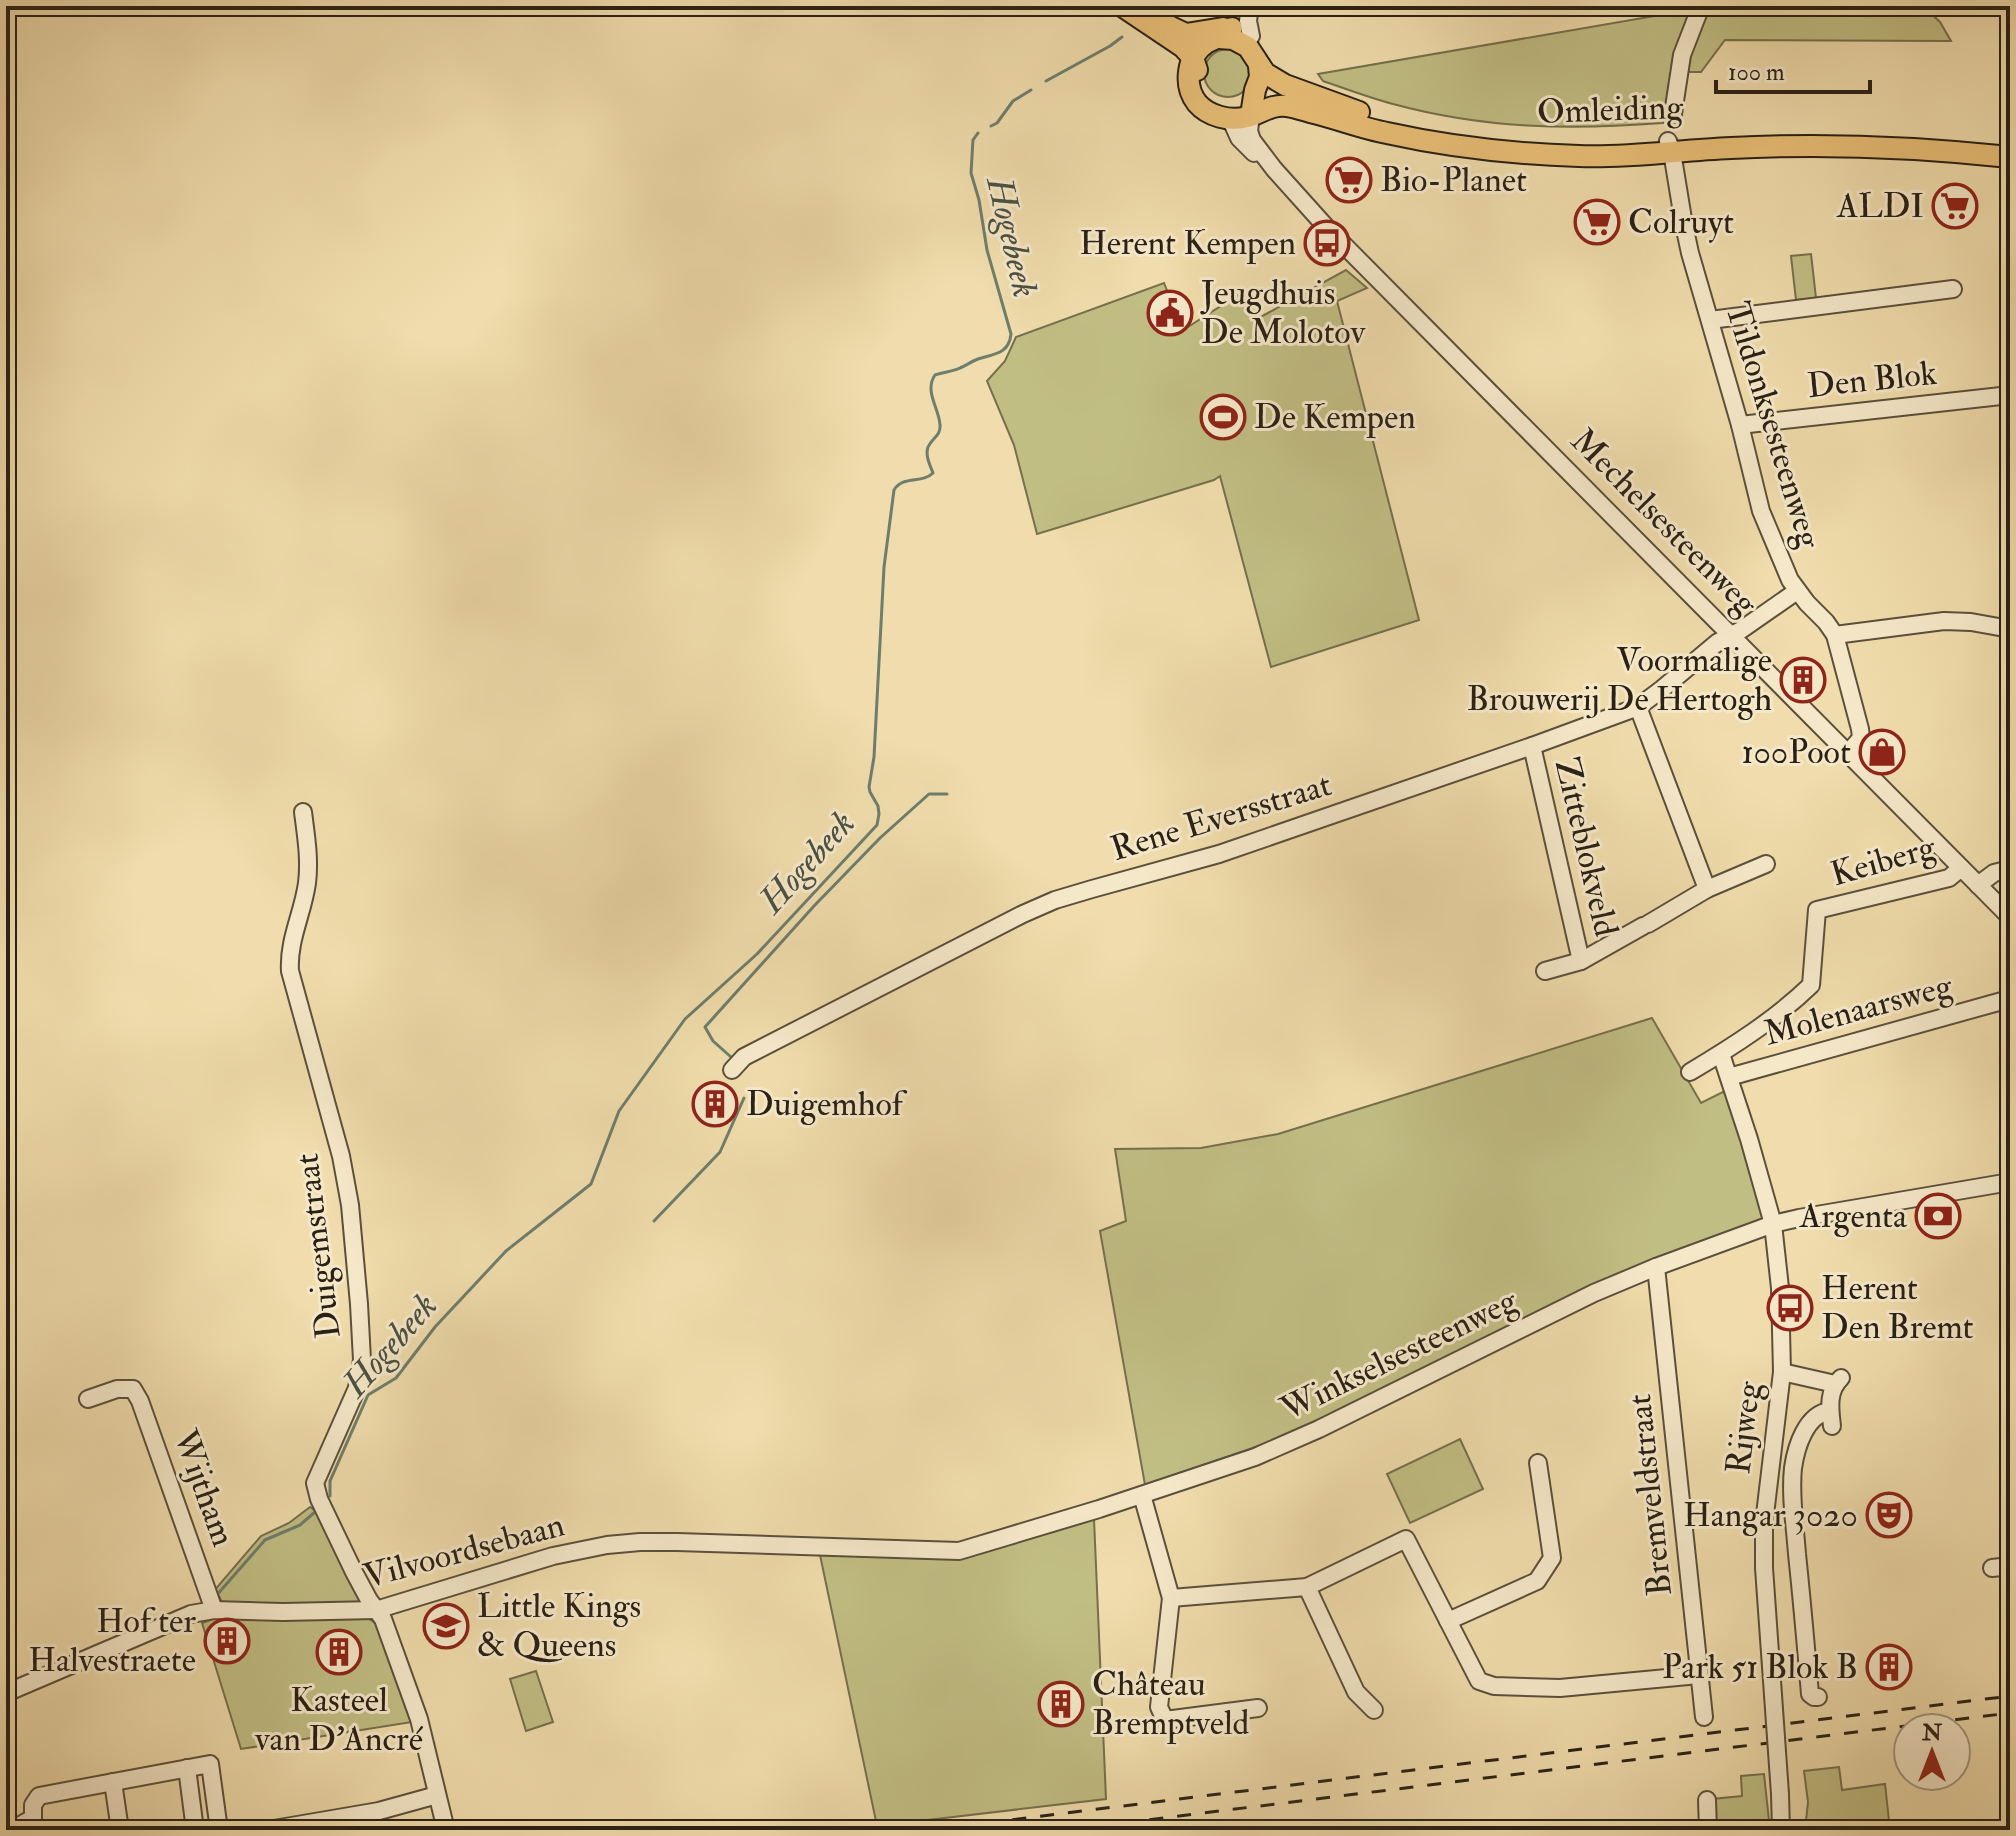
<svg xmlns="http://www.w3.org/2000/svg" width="2016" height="1836" font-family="'IM FELL Double Pica',serif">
<rect width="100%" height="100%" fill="#f0dcac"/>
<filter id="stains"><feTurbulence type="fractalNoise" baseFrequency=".0025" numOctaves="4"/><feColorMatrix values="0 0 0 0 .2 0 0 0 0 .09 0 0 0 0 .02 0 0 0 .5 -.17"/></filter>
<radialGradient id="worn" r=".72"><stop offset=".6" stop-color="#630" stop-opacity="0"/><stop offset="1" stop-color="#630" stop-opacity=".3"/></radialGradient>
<g fill="#c1be84" stroke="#75704d" stroke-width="2">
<polygon points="1706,6 1923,6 1940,22 1951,41 1725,40 1701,72 1686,72 1688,50"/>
<path d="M1689 10 1670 76 1663 123C1570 130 1485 129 1393 104 1370 98 1346 89 1323 81L1318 74Z"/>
<circle cx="1228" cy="73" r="24"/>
<polygon points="1811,254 1816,298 1796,300 1791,256"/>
<polygon points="1346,270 1367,288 1337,301 1419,620 1271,667 1220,476 1214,480 1037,534 1014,445 987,381 1005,361 1016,337 1164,283 1183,330 1243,292 1257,319"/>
<polygon points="1652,1018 1701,1103 1737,1085 1768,1218 1617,1275 1279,1439 1145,1485 1100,1231 1126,1221 1115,1149 1201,1148 1278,1134"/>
<polygon points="1460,1439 1483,1489 1410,1523 1387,1474"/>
<polygon points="310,1507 321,1515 361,1598 356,1605 287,1607 222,1603 219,1596 213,1592 261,1536 289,1523"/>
<polygon points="1094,1519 1106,1799 877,1826 820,1555 961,1559"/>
<polygon points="364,1615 379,1626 412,1722 241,1749 202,1623 222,1616"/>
<polygon points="536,1671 553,1722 526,1731 510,1679"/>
<polygon points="1839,1767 1842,1790 1885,1784 1890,1830 1805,1830 1808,1802 1804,1771"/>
<polygon points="1764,1774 1770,1830 1713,1830 1712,1799 1742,1796 1741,1776"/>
</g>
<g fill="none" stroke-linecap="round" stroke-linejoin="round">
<g stroke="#6d7e6d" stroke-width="3">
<polyline points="1046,81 1110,46 1122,37"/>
<polyline points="991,126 997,123 1013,101 1031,90"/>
<polyline points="731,1057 713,1041 705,1027 814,906 880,838 929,794 947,794"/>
<polyline points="654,1221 720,1152 744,1098"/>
<path d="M330 1496V1481L368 1395 396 1378 435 1327 506 1251 591 1184 619 1111 685 1019 757 954 877 825 879 814 878 806 870 792 869 787 874 757 884 567 894 490C903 475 922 484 933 473 930 465 925 456 928 447 932 438 941 436 940 425 939 408 924 391 935 375 943 372 952 372 960 368 967 365 972 361 978 359 994 354 1009 354 1011 334L987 250 979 200 971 173 973 140 978 133"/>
<polyline points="216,1596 265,1540 300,1525 315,1512"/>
</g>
<g stroke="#5b503c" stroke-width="20">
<g id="minor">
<polyline points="1250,6 1248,21 1251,36"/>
<polyline points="1673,114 1682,55 1701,6"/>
<polyline points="1251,115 1249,131 1252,140 1274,169 1327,228 2010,917"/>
<polyline points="1230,118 1239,138 1254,153"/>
<polyline points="1668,141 1672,152 1684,225 1690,253 1740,425 1761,511 1790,580 1807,603 1826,622 1835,635 1860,729 1861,738 1848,753"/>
<polyline points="1710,320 1953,289"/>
<polyline points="1740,425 2010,395"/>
<polyline points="1835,635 1944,621 1971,622 2010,629"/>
<polyline points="1638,707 1707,889 1648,924"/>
<polyline points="1532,746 1581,961 1545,971"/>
<path d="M303 812C306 836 310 859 307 883 303 913 288 940 290 971L341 1156 350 1205 359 1304 362 1360 357 1388 315 1483 319 1499 354 1572 369 1600 383 1619 419 1719 446 1830"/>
<polyline points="1978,885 1994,873 2010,869"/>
<polyline points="1707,889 1766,864"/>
<polyline points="1581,961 1643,926"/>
<polyline points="1721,1054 1749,1139 1773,1224 1780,1288 1782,1372 1764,1523 1764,1568 1773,1695"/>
<polyline points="732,1070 744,1057 1023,914 1055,900 1092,889 1219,854 1532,746 1638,707 1662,689 1718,642 1741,630 1797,591"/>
<path d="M1690 1072C1732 1047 1776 1019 1811 985L1817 910 1949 878 1961 868"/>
<polyline points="1729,1077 2002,1001"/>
<polyline points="1656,1267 1704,1717"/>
<polyline points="1782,1372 1835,1384"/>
<polyline points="88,1399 117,1389 133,1389 140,1401 214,1610"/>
<path d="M1832 1426C1830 1409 1827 1391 1841 1378"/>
<polyline points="1142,1495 1171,1598 1159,1707 1165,1720 1258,1708"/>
<polyline points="1992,1568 2010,1566"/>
<polyline points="1307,1587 1406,1539 1479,1681 1494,1686 1560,1688 1699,1675"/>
<polyline points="1171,1598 1307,1587 1356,1692 1374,1710"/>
<polyline points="1448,1621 1537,1581 1552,1558 1538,1463"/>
<polyline points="6,1693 191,1614 214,1610 283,1612 376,1610 553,1556 607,1545 640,1542 677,1542 959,1551 1099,1509 1255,1457 1319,1429 1594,1293 1656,1267 1773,1224 1799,1218 2010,1182"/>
<path d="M1818 1697H1814L1810 1694C1806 1647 1802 1601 1797 1554 1795 1526 1790 1496 1793 1468 1796 1447 1806 1414 1830 1411"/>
<polyline points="187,1768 195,1830"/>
<polyline points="113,1782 120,1830"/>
<polyline points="1780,1794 1781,1830"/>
<polyline points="1707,1800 1708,1830"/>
<polyline points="6,1829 19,1826 33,1818 33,1805 39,1796 210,1764 219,1830"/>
<polyline points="268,1830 379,1811 437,1795"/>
</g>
</g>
<g stroke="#292116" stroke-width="24">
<g id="major">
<polyline points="1122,6 1183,47 1193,58 1197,70"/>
<polyline points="1139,6 1171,27 1186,34 1223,28"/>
<path d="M1232 28C1224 36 1215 38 1206 43 1187 56 1183 85 1197 103 1208 116 1230 122 1247 117 1262 113 1271 104 1287 106 1295 107 1303 110 1310 112 1336 118 1361 128 1387 133 1450 147 1515 154 1579 156 1630 158 1680 150 1731 148 1825 143 1917 147 2010 157"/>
<polyline points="1219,38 1233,39 1248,47 1265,73 1285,85 1359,112"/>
<polyline points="1251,115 1255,90 1260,77 1259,66"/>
</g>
</g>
<use href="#minor" stroke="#f5e8c9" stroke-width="16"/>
<use href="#major" stroke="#e8be76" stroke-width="20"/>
<g stroke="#292116" stroke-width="3" stroke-dasharray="14 14" stroke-linecap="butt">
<polyline points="929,1830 2010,1696"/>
<polyline points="1066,1830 2010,1713"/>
</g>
<g stroke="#5b503c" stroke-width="20" stroke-linecap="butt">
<polyline id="minor-bridge" points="1773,1695 1780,1794"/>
</g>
<use href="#minor-bridge" stroke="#f5e8c9" stroke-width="16"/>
</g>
<defs>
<g id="supermarket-ring" transform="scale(2.3)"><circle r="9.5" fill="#f5e8c9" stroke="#8f2418" stroke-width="1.5"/><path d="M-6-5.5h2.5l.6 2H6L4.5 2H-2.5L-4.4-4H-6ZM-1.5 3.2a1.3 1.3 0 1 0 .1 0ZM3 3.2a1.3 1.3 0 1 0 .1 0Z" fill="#8f2418"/></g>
<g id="bus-ring" transform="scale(2.3)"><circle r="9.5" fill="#f5e8c9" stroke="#8f2418" stroke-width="1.5"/><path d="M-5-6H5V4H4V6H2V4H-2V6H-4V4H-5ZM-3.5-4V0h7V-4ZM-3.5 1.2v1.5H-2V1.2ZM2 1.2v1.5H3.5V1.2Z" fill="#8f2418"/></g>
<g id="civic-ring" transform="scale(2.3)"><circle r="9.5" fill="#f5e8c9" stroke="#8f2418" stroke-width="1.5"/><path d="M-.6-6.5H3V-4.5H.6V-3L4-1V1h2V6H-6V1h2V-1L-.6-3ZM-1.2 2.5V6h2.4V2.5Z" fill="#8f2418"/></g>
<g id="stadium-ring" transform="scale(2.3)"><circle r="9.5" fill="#f5e8c9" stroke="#8f2418" stroke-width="1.5"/><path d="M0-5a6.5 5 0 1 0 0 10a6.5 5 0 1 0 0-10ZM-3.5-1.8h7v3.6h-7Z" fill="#8f2418"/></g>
<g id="building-ring" transform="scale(2.3)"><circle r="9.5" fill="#f5e8c9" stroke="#8f2418" stroke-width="1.5"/><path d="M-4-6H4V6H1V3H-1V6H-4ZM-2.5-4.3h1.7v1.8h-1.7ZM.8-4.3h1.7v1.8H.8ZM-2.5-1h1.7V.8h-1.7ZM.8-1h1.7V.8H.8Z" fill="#8f2418"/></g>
<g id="shop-ring" transform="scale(2.3)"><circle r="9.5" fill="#f5e8c9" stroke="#8f2418" stroke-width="1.5"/><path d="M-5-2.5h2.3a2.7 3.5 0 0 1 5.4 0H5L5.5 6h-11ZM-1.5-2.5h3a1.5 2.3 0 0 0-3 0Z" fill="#8f2418"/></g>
<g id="bank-ring" transform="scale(2.3)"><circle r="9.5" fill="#f5e8c9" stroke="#8f2418" stroke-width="1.5"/><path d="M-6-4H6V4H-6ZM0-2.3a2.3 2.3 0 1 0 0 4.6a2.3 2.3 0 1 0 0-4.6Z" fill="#8f2418"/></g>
<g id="theatre-ring" transform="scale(2.3)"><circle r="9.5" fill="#f5e8c9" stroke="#8f2418" stroke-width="1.5"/><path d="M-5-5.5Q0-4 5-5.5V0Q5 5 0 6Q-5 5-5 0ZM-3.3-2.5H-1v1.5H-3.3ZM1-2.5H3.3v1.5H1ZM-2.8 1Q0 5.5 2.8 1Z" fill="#8f2418"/></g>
<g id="school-ring" transform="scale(2.3)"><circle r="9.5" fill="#f5e8c9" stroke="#8f2418" stroke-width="1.5"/><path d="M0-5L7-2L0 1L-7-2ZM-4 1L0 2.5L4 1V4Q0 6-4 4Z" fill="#8f2418"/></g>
</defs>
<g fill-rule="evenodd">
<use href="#supermarket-ring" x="1349" y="180"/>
<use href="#supermarket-ring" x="1955" y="206"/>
<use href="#supermarket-ring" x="1597" y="222"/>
<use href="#bus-ring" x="1327" y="243"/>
<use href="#civic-ring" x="1170" y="313"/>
<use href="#stadium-ring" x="1223" y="417"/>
<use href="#building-ring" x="1803" y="680"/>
<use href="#shop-ring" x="1882" y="752"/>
<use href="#building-ring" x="715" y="1104"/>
<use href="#bank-ring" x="1938" y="1216"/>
<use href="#bus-ring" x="1790" y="1308"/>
<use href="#theatre-ring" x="1889" y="1515"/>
<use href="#school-ring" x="446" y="1626"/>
<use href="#building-ring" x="227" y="1641"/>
<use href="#building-ring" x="339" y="1652"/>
<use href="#building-ring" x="1889" y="1667"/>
<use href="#building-ring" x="1061" y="1704"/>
</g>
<g text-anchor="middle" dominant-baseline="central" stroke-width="6" stroke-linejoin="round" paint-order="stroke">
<g font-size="34" fill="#292116" stroke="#f5e8c9">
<text transform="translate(1610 110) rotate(-2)">Omleiding</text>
<text transform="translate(1872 380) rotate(-6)">Den Blok</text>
<text transform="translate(1773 425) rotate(73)">Tildonksesteenweg</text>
<text transform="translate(1664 522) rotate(45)">Mechelsesteenweg</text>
<text transform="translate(1221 817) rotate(-17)">Rene Eversstraat</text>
<text transform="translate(1586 847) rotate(77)">Zitteblokveld</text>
<text transform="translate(1883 861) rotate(-16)">Keiberg</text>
<text transform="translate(1858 1010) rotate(-15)">Molenaarsweg</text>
<text transform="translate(318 1246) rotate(-97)">Duigemstraat</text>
<text transform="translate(1399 1355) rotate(-26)">Winkselsesteenweg</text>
<text transform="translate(1744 1428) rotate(-83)">Rijweg</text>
<text transform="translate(204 1488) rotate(70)">Wijtham</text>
<text transform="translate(1650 1495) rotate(-96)">Bremveldstraat</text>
<text transform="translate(464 1551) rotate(-15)">Vilvoordsebaan</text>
</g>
<g font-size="34" fill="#292116" stroke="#f5e8c9" text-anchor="start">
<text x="1380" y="180">Bio-Planet</text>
<text x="1924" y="206" text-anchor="end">ALDI</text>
<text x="1628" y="222">Colruyt</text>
<text x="1296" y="243" text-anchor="end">Herent Kempen</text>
<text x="1201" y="293">Jeugdhuis<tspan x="1201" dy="39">De Molotov</tspan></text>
<text x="1254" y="417">De Kempen</text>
<text x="1772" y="660" text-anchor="end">Voormalige<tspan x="1772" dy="39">Brouwerij De Hertogh</tspan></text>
<text x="1851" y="752" text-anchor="end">100Poot</text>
<text x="746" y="1104">Duigemhof</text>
<text x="1907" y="1216" text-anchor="end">Argenta</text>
<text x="1821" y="1288">Herent<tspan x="1821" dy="39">Den Bremt</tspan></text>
<text x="1858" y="1515" text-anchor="end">Hangar 3020</text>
<text x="477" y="1606">Little Kings<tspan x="477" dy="39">&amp; Queens</tspan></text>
<text x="196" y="1621" text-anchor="end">Hof ter<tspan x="196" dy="39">Halvestraete</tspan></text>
<text x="1858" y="1667" text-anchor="end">Park 51 Blok B</text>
<text x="1092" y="1684">Château<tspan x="1092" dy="39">Bremptveld</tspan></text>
<text x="339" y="1700" text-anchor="middle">Kasteel<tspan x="339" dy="39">van D'Ancré</tspan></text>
</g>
<g font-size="36" font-style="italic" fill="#4b5042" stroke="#f5e8c9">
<text transform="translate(1012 237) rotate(77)">Hogebeek</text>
<text transform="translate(807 862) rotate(-48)">Hogebeek</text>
<text transform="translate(390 1345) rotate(-49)">Hogebeek</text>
</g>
</g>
<rect width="2016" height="1836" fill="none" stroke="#f0dcac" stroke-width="32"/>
<rect x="8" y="8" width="2000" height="1820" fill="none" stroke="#292116" stroke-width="4"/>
<rect x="16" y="16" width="1984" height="1804" fill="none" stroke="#292116" stroke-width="2"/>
<g transform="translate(1932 1752)"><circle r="38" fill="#f5e8c9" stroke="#a39881" stroke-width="2"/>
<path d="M0-6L14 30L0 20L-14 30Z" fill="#8f2418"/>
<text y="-12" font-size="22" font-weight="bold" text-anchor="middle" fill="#292116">N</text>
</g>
<path d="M1716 80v12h154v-12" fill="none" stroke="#292116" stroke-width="4"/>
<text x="1728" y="80" font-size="24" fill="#292116" stroke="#f5e8c9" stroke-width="6" paint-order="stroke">100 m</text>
<rect width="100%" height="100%" filter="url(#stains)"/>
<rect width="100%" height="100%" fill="url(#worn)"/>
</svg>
